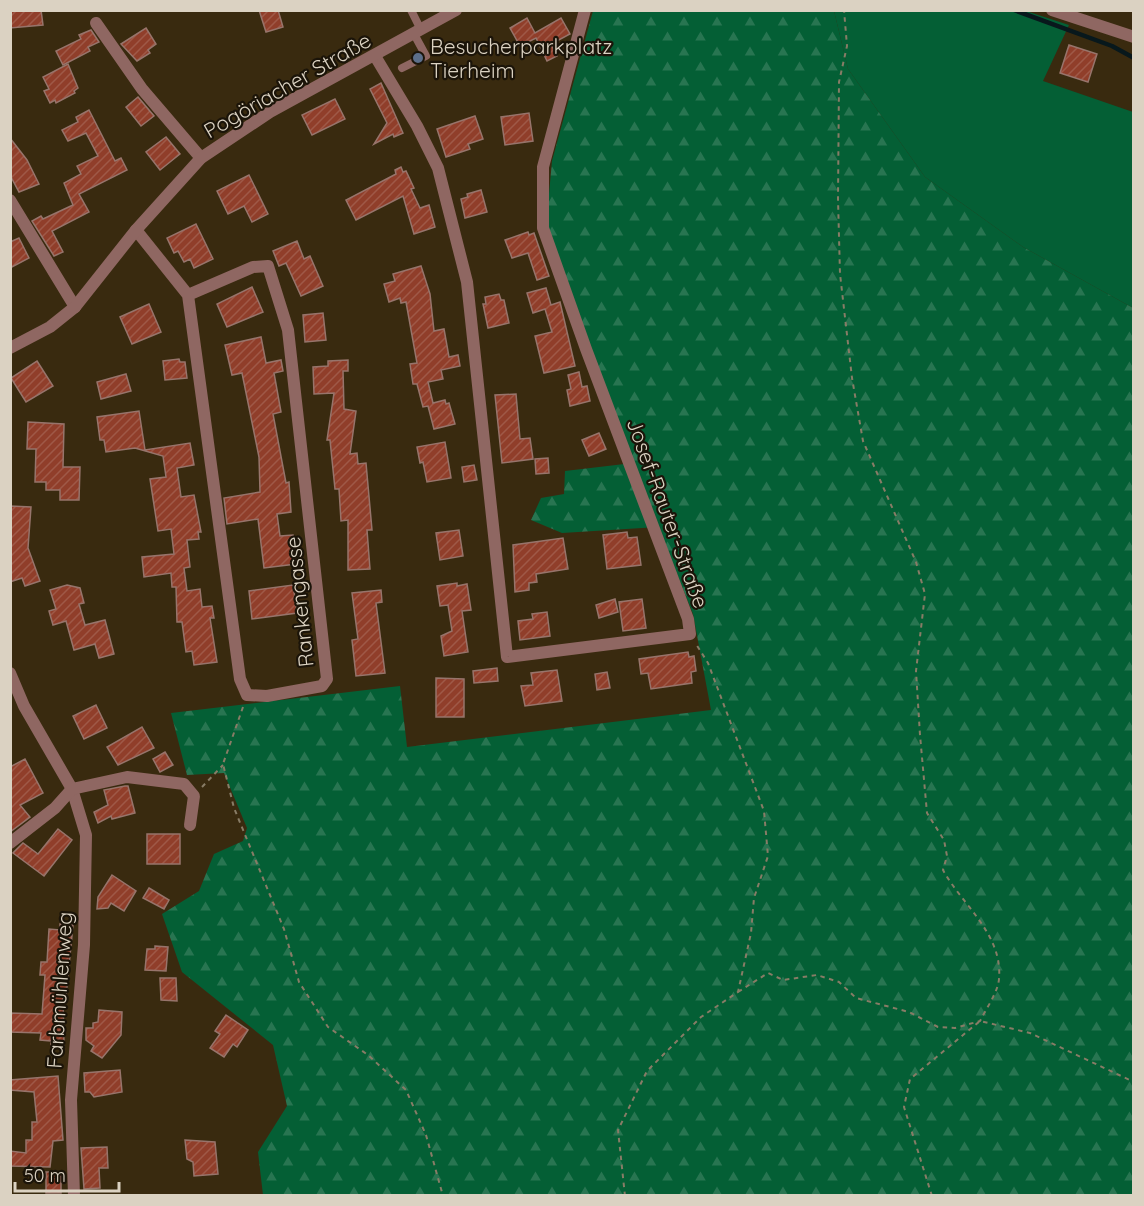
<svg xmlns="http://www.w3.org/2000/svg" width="1144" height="1206" font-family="Quicksand,sans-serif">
<defs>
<pattern id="forest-firs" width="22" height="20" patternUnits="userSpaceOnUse" patternTransform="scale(1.5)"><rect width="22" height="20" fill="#045f35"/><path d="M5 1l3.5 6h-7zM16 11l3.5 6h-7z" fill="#287551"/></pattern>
<pattern id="building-hatch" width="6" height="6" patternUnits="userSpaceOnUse" patternTransform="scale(1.5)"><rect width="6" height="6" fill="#903e2a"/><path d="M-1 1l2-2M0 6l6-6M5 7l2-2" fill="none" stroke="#9f5947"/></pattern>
</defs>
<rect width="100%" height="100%" fill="#392a0f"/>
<polygon fill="#045f35" points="834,11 1026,11 1069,25 1043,81 1133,112 1133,308 1023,247 925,177 848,69"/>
<polygon fill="url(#forest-firs)" points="593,11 834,11 848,69 925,177 1023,247 1133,308 1133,1195 263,1195 258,1152 287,1106 273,1045 182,972 162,914 199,891 214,854 243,841 247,828 224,773 187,775 171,713 400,686 407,747 711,710 693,614 658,527 562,533 531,520 541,498 564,494 565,471 633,463 546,227 552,161"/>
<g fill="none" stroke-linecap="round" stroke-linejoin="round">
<polyline stroke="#08181c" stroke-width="4.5" points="1014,10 1112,46 1134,58"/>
</g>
<g fill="url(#building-hatch)" stroke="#97746b" stroke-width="1.5">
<polygon points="10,10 41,10 43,25 10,28"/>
<polygon points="259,10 278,10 283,27 266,32"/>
<polygon points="527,18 535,33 561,18 570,34 551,44 557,56 547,61 536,38 520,46 510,28"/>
<polygon points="146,28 156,44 148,50 150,53 137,61 121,44"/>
<polygon points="91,30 99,42 88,47 90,51 63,65 56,51 81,39 79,35"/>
<polygon points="1069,45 1097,54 1088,82 1060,73"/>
<polygon points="68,64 78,88 74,91 75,93 56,103 55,100 50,103 44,91 49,89 43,77"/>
<polygon points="381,83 403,133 394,137 393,134 374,144 387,123 370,89"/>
<polygon points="138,97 154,116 141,126 126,107"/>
<polygon points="335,99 345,119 312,135 302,115"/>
<polygon points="89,110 115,161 121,158 127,170 79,194 89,212 52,231 63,252 54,256 32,221 41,216 43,219 73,205 64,183 81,174 77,166 98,156 86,133 68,141 62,130 78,122 76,117"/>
<polygon points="529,113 533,141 505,145 501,117"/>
<polygon points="475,116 483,139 468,144 470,149 446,157 437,129"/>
<polygon points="166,137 180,154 160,170 146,152"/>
<polygon points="10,138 27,160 39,184 19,192 10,175"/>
<polygon points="401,167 403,172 406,171 414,188 411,189 420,208 429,205 435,227 414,234 403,196 356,220 346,200 396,174 395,170"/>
<polygon points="249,175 268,214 252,222 244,206 228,214 217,191"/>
<polygon points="481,190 487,212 465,218 461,199 468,197 467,194"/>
<polygon points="196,224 213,259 194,268 190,259 184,262 178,251 174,253 167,238"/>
<polygon points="528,232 529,235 534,233 549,276 537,280 528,253 512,258 505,240"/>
<polygon points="19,238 29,258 10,268 10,242"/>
<polygon points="297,241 304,259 310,256 323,286 301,296 286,263 279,266 273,251"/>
<polygon points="421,266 430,294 434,331 444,329 449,357 458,355 460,366 441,370 443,379 428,382 433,403 445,400 446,404 449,403 455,424 434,429 428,406 423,407 417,384 413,384 410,364 417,363 406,302 401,303 400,298 389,302 384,284 395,281 393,274"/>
<polygon points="252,287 263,312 227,327 217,304"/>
<polygon points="546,288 551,305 560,302 575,366 544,373 535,336 552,332 545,309 533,313 527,293"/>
<polygon points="499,294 501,300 504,300 509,323 488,328 483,304 486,304 485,297"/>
<polygon points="149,304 161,332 132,344 120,317"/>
<polygon points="323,313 326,340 305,342 303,315"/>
<polygon points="261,337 266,363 281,360 283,371 274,373 281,412 273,414 286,483 289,482 291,512 277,514 280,536 293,535 296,564 264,568 258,519 227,524 224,498 260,492 259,457 242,373 232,375 225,345"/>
<polygon points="179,359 180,362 185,362 187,378 165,380 163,361"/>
<polygon points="348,360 348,371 343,371 344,409 356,411 350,454 357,453 358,464 366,463 372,530 367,530 370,569 348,570 348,520 341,521 339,489 335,489 330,440 327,440 334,393 314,394 313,367 328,366 328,361"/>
<polygon points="37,361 53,386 26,402 11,378"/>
<polygon points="579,372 582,387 587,386 590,401 570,406 567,390 571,389 568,375"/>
<polygon points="126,374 131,391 101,399 97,382"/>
<polygon points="516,394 520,439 530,438 533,459 502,463 495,395"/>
<polygon points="139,411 145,450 190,443 194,465 177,468 181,497 194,495 201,532 198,532 199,539 187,540 190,567 184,568 187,591 200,589 202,607 212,606 214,618 210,618 217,662 194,665 192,651 186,652 182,622 177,622 176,587 172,587 171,573 144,577 142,557 174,554 171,529 158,531 150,479 166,477 163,456 135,448 106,452 104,440 100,440 97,417"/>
<polygon points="28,422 64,424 63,467 80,467 79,500 60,500 60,490 46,490 46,482 35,482 36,449 27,449"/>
<polygon points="599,433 606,449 589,456 582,440"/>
<polygon points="445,442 451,478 427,482 423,462 420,463 417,447"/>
<polygon points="548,458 549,473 536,474 535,459"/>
<polygon points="474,465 477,480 464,482 462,467"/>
<polygon points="10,506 31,507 28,548 40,581 25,586 22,578 10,582"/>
<polygon points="459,530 463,556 440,560 436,533"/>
<polygon points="627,532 628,538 637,537 641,565 607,569 603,535"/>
<polygon points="563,538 568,569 536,574 537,582 529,583 529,590 515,592 513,545"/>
<polygon points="457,583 457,586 467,584 471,610 462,611 468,652 444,656 441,636 452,631 448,605 440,606 437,586"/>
<polygon points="67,585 80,588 84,603 79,604 85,625 105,620 114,654 99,658 95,644 74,650 66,621 53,625 49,611 56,609 50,590"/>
<polygon points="293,585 297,613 252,619 249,591"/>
<polygon points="381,590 382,602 376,603 385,673 356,676 352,640 358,639 352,593"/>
<polygon points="615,599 618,612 599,618 596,605"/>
<polygon points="642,599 646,628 623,631 619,602"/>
<polygon points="547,612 550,636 520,640 518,621 533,619 532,614"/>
<polygon points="688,652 689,657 694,656 696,671 691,672 692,683 651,689 648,673 641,674 639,659"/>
<polygon points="497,668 498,681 474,683 473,671"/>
<polygon points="557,670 562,701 525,706 521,686 533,685 531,673"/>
<polygon points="607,672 610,688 597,690 595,674"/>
<polygon points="436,678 464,679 464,717 436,717"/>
<polygon points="96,705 107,728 84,739 73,716"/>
<polygon points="142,727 154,748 118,765 107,747"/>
<polygon points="165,752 173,765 160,772 153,759"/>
<polygon points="25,759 43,793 20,805 30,817 10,832 10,767"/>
<polygon points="125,786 128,786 135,813 112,819 111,816 98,823 94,812 108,805 104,790"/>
<polygon points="58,829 72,840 44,876 13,853 23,843 38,854"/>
<rect x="147" y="834" width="33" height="30"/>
<polygon points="112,875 136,891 124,911 111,903 108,908 97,909 98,897"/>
<polygon points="149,888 169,900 164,909 143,898"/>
<polygon points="60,924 73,925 66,996 63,996 64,1045 51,1045 51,1041 40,1040 41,1033 10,1032 10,1013 42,1014 45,975 40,975 41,962 47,962 49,929 60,930"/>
<polygon points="155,946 168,947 166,971 145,970 147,949 155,949"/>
<polygon points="160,978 176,978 177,1001 161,1000"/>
<polygon points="99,1010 122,1012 121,1035 102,1058 91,1051 94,1046 86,1040 86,1028 93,1028 93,1023 98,1022"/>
<polygon points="226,1015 248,1030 237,1047 233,1044 224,1057 210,1048 220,1034 215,1031"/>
<polygon points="120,1070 122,1092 94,1097 90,1092 85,1092 84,1073"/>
<polygon points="58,1076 63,1140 53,1141 50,1167 10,1166 10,1151 26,1153 26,1140 32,1140 32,1122 37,1122 34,1092 10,1090 10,1080"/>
<polygon points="185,1140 215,1142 218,1174 194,1176 193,1162 187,1159"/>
<polygon points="107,1147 108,1168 99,1168 100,1188 84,1189 81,1148"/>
<rect x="46" y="1172" width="15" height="21"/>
</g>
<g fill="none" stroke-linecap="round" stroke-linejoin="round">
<g stroke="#887c66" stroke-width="2" stroke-dasharray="4.5 4.5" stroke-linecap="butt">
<polyline points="243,707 223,764 234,808 284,929 299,982 328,1027 368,1055 406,1090 426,1135 443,1196"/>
<polyline points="202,787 223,765"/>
<path d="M738 992 768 973 783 980 817 975 839 982 856 998 909 1012 938 1027 955 1028 980 1021C986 1009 998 992 999 979 1003 934 962 905 943 870L947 856 944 840 927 813 920 735 916 671 925 594 916 562 863 441 852 378 840 274 838 199 839 82 847 46 844 10"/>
<polyline points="625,1196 618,1130 647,1071 701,1017 738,992 751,933 754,898 768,856 764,811 708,663 696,644"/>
<polyline points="932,1196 904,1107 910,1079 980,1021 1030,1033 1134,1082"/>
</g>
<g stroke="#8f6762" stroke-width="8">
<polyline points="411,10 421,30"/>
<polyline points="402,68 426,56 414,34"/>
</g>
<g stroke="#8f6762" stroke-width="12">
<polyline points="1052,10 1134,37"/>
<polyline points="96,23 142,89 201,158"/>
<polyline points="375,56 417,126 438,168 467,282 507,657 690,634 688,619 586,349 543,228 543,167 585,10"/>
<polyline points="10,200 75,307"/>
<polyline points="136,230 188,295 240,679 247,695 267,696 322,686 327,679 288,330 268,266 253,267 188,295"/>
<polyline points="10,348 50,327 75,307 136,230 201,158 270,112 456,10"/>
<polyline points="10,673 24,706 72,789 86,835 84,945 71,1100 74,1196"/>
<polyline points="10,843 55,808 72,789 127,777 184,784 194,796 190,825"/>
</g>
</g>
<circle fill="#5c6f8a" stroke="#1b1409" stroke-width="2" cx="418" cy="58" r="6"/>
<g text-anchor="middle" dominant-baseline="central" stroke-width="4.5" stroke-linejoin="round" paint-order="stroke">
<g font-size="21" fill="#dbd2c2" stroke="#1b1409" text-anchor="start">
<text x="430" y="46">Besucherparkplatz<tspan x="430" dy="24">Tierheim</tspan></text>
</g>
<g font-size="21" fill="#dbd2c2" stroke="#1b1409">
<text transform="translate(287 85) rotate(-30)">Pogöriacher Straße</text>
<text transform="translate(668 513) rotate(70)">Josef-Rauter-Straße</text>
<text transform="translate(299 602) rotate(-96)">Rankengasse</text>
<text transform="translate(59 990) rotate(-86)">Farbmühlenweg</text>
</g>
</g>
<rect width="1144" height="1206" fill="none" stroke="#dbd2c2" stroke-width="24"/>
<path d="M15 1182v9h104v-9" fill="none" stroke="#dbd2c2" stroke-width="3"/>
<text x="24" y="1182" font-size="18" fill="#dbd2c2" stroke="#1b1409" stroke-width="4.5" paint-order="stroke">50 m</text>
</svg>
